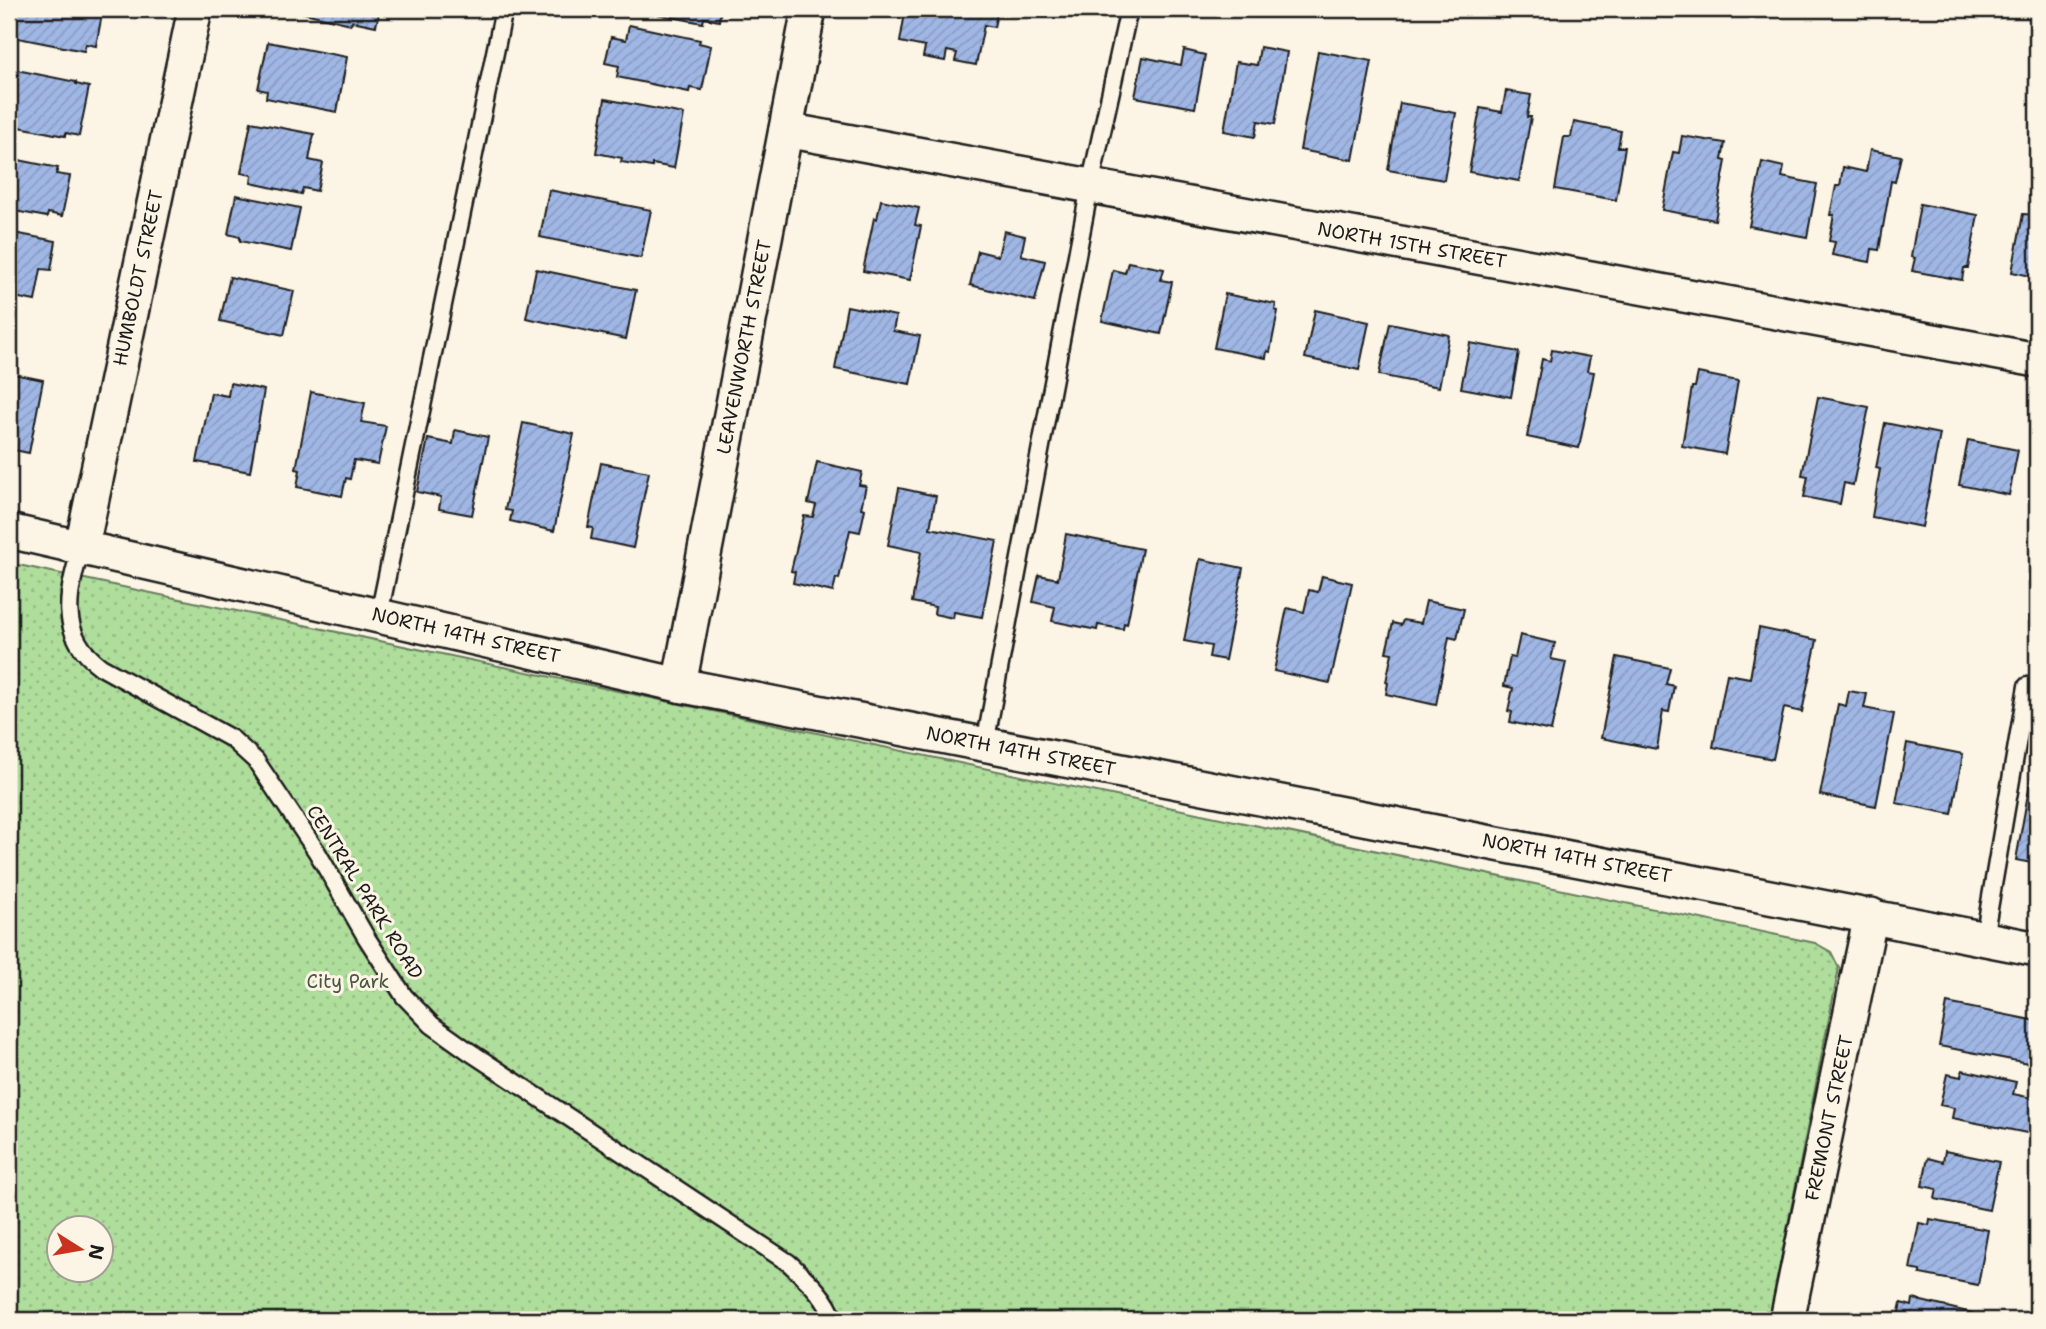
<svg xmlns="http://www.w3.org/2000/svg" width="2046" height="1329" font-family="'Shantell Sans',sans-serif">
<defs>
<pattern id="park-dots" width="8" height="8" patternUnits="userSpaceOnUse" patternTransform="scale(1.75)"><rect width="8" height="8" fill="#afdd9c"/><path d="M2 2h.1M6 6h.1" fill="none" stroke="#96bd86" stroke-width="1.8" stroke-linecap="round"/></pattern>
<pattern id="building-hatch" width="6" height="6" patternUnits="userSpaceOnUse" patternTransform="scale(1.75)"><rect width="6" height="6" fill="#a0b7e5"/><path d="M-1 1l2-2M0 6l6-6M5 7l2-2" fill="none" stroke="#899dc4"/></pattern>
</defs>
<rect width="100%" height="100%" fill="#fcf5e5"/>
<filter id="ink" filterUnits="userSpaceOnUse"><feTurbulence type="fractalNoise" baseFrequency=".0143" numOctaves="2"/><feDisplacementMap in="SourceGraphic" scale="14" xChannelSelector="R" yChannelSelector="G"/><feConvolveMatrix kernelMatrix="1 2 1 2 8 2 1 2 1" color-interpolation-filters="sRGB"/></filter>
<g filter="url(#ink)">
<path fill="url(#park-dots)" stroke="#667c5c" stroke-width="2" fill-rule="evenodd" d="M9 563 1815 943 1831 952 1839 968 1769 1320H9ZM60 1228H102V1270H60Z"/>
<g fill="url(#building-hatch)" stroke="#1c1c1c" stroke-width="2">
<polygon points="19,9 103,9 96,46 86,44 84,51 13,37"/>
<polygon points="287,9 380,9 376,26 352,21 351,24"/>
<polygon points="630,9 721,9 719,21 704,18 703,23"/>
<polygon points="913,9 998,9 994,27 984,25 976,65 955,61 957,53 947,51 945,61 923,57 925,47 900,42 905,13 912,14"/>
<polygon points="629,25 700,40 699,43 711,46 702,90 690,88 689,92 617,77 619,66 605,63 611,37 626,40"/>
<polygon points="268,42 347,57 337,112 266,98 267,91 258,89"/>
<polygon points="1260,47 1287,52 1275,124 1258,121 1255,137 1224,131 1236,62 1257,65"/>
<polygon points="1184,50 1205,55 1195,108 1135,97 1143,57 1181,65"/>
<polygon points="1318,51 1372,61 1353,160 1300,150"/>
<polygon points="12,69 76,82 76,84 89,87 79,136 66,133 65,136 9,125 9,86"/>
<polygon points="1506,91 1531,95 1527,117 1531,117 1519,181 1469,172 1480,108 1502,112"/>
<polygon points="605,99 684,114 674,168 652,164 652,167 621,162 622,158 596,153"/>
<polygon points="1400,103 1456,113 1444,180 1388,170"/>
<polygon points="251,122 314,134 309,160 323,163 317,191 303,188 301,194 251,183 252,175 241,173"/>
<polygon points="1574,122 1621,131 1618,147 1625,147 1616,200 1555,189 1564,137 1571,137"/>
<polygon points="1682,136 1725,143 1722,160 1726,161 1715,220 1662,210 1673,152 1679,153"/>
<polygon points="1870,150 1901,156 1895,182 1891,181 1879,250 1872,249 1870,262 1832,255 1835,242 1829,241 1834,215 1830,215 1836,186 1840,186 1843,167 1866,172"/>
<polygon points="9,158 58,168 56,174 70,176 62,216 48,213 47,217 9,210"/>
<polygon points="1762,162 1784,167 1782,177 1817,184 1807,237 1749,226"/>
<polygon points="549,190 651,210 641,258 540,237"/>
<polygon points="236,195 300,208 291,251 240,241 240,237 228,234"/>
<polygon points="881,200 919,208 915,225 921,226 910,280 863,271 874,218 877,219"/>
<polygon points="1920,204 1978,215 1968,268 1964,268 1962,280 1912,271 1915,258 1911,257"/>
<polygon points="2023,214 2037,215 2037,290 2029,289 2031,276 2012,272"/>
<polygon points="1004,231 1025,236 1021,255 1045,261 1035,301 970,285 978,251 998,256"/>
<polygon points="9,232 56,241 51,270 41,269 35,301 9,296"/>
<polygon points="1128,262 1164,269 1161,280 1172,282 1161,334 1102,321 1113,270 1125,273"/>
<polygon points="536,269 636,290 626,339 526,318"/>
<polygon points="230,277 294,291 284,335 220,321"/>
<polygon points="1225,294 1276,304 1275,310 1278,311 1270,352 1267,351 1266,358 1214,348"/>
<polygon points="847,306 896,316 893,331 920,336 910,384 835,369"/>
<polygon points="1315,310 1369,322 1359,370 1305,358"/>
<polygon points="1390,323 1449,335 1439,387 1379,375"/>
<polygon points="1470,343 1519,352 1511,397 1461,388"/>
<polygon points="1552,350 1590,357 1587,371 1594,372 1579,448 1527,437 1542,359 1550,361"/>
<polygon points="9,373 43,380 29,453 9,449"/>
<polygon points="1698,373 1738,381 1725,454 1682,446 1692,387 1695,387"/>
<polygon points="230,383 264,390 250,472 197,462 211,393 228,396"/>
<polygon points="311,392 365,403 361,422 386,426 378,464 354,460 350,479 346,478 342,496 297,487 300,470 296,469"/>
<polygon points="1818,397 1869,407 1853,485 1844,483 1840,504 1804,497 1808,476 1802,475"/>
<polygon points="523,423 574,434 554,531 510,521 512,511 505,510"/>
<polygon points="1885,423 1940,434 1922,527 1872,517 1880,469 1876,468"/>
<polygon points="455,430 488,437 472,515 439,509 441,497 417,492 428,439 453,444"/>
<polygon points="1968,440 2018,450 2009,495 1959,485"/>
<polygon points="817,462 862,472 859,485 866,486 861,508 865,509 860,532 850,530 839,579 836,578 833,592 793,583 795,572 791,571 804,516 813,517 816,505 808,503"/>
<polygon points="601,463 649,472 633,548 591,539 593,528 588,527"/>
<polygon points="899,488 936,496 930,528 997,541 982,617 954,612 953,618 934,614 935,607 912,602 921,552 888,545"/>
<polygon points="1066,534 1142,549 1127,624 1124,623 1123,629 1098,625 1097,630 1052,621 1055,607 1033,602 1039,575 1058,579"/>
<polygon points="1200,559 1243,568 1225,660 1209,657 1211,646 1184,641"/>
<polygon points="1322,576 1352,583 1330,683 1274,671 1287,608 1304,612 1309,590 1318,592"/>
<polygon points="1426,601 1464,609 1457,639 1449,637 1436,705 1386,694 1388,683 1386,682 1392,653 1386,652 1393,623 1401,625 1403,620 1421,623"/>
<polygon points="1759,628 1817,640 1802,712 1784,708 1773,759 1713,747 1727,674 1750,678"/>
<polygon points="1520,635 1555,643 1551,659 1566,662 1551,731 1510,722 1512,712 1508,711 1513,688 1504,686 1510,657 1515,658"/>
<polygon points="1617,657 1670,668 1666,684 1674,686 1669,712 1663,711 1657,749 1601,738"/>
<polygon points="1849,691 1867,694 1864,708 1894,714 1876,806 1820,795 1838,704 1846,706"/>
<polygon points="1907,743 1963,754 1952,814 1896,803"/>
<polygon points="2037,744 2037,864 2016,860"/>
<polygon points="1947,1003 2037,1021 2037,1042 2033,1064 1939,1046"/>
<polygon points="1962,1070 2016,1082 2013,1094 2037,1099 2037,1135 1952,1118 1954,1108 1940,1105 1947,1074 1961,1077"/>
<polygon points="1945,1151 1999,1162 1989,1210 1935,1199 1937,1189 1922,1186 1928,1158 1943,1162"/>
<polygon points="1930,1219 1988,1230 1978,1285 1920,1274 1920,1271 1910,1269 1919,1223 1929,1225"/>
<polygon points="1913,1299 1972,1313 1970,1320 1897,1320 1901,1303 1912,1306"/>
</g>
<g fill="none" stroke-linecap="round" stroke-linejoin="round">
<g stroke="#1c1c1c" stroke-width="21">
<g id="lane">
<path d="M82 546C67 592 57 635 101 667L232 739 256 761 317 852 366 937 404 996 432 1025 467 1050 789 1263C807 1280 826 1296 834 1320"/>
<polyline points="379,615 504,9"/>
<polyline points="985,744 1090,186 1129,9"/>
<polyline points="1984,938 2027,686 2037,687"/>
</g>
</g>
<g stroke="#1c1c1c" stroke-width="38">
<g id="street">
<polyline points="786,130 2037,360"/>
<polyline points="9,531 679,685 2037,949"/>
<polyline points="82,546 195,9"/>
<polyline points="679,685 809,9"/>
<polyline points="1787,1320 1871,915"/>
</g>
</g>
<use href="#lane" stroke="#fcf5e5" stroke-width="16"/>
<use href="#street" stroke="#fcf5e5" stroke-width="33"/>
</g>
</g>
<g text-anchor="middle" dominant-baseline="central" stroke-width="6" stroke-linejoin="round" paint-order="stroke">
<g font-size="19" fill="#1c1c1c" stroke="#fcf5e5">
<text transform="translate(1412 245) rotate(10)">NORTH 15TH STREET</text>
<text transform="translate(138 278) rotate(-78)">HUMBOLDT STREET</text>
<text transform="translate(744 347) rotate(-79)">LEAVENWORTH STREET</text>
<text transform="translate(466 635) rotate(13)">NORTH 14TH STREET</text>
<text transform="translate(1021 751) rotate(11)">NORTH 14TH STREET</text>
<text transform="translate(1577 858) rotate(11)">NORTH 14TH STREET</text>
<text transform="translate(365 892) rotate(58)">CENTRAL PARK ROAD</text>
<text transform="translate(1829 1118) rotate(-78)">FREMONT STREET</text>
</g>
<g font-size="19" fill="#485642" stroke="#fcf5e5">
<text x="348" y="981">City Park</text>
</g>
</g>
<rect width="2046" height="1329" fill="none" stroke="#fcf5e5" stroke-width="35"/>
<rect x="18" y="18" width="2011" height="1294" fill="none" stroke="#1c1c1c" stroke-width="2.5" filter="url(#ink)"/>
<g transform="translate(80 1249) rotate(101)"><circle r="33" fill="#fcf5e5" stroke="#a29e95" stroke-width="2"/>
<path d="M0-5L12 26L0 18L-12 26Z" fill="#c8321e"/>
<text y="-10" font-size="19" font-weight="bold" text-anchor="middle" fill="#1c1c1c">N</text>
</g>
</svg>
